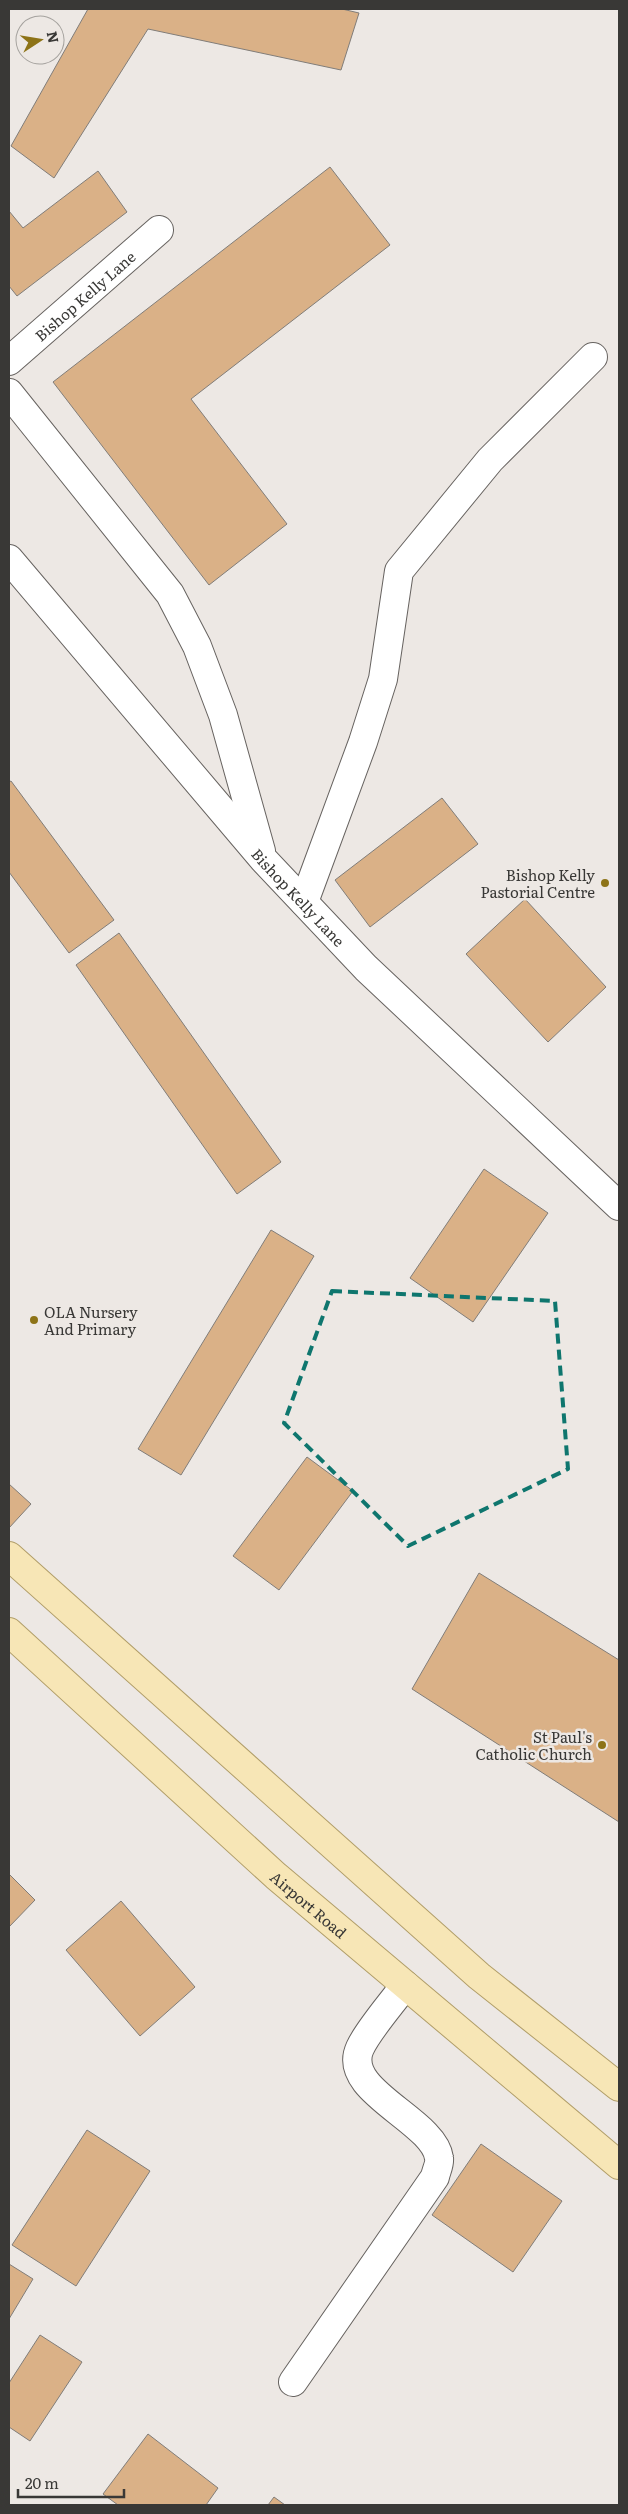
<svg xmlns="http://www.w3.org/2000/svg" width="628" height="2514" font-family="Literata,serif">
<rect width="100%" height="100%" fill="#ede8e4"/>
<g fill="#dab187" stroke="#817d79">
<polygon points="88,9 342,9 359,13 341,70 148,29 54,178 11,146"/>
<polygon points="330,167 390,245 191,399 287,524 209,585 53,382"/>
<polygon points="98,171 127,212 17,296 9,286 9,211 23,228"/>
<polygon points="11,781 114,920 69,953 9,872 9,782"/>
<polygon points="442,798 478,844 370,927 335,880"/>
<polygon points="525,899 606,987 548,1042 466,954"/>
<polygon points="119,933 281,1162 237,1194 76,965"/>
<polygon points="484,1169 548,1213 473,1322 410,1278"/>
<polygon points="271,1230 314,1256 181,1475 138,1449"/>
<polygon points="307,1457 353,1491 279,1590 233,1556"/>
<polygon points="9,1484 31,1504 9,1528"/>
<polygon points="479,1573 619,1660 619,1822 412,1689"/>
<polygon points="9,1874 35,1900 9,1927"/>
<polygon points="121,1901 195,1987 140,2036 66,1950"/>
<polygon points="87,2130 150,2171 76,2286 12,2245"/>
<polygon points="481,2144 562,2201 513,2272 432,2215"/>
<polygon points="9,2264 33,2279 9,2319"/>
<polygon points="40,2335 82,2362 30,2441 9,2427 9,2383"/>
<polygon points="148,2434 218,2488 206,2505 118,2505 103,2494"/>
<polygon points="274,2497 285,2505 268,2505"/>
</g>
<g fill="none" stroke-linecap="round" stroke-linejoin="round">
<g stroke="#676360" stroke-width="30">
<g id="minor">
<path id="s1" d="M9 361 159 230"/>
<polyline points="9,393 170,594 197,646 223,715 261,851"/>
<path id="s2" d="M9 559 264 860 366 968 619 1206"/>
<polyline points="304,902 363,742 383,679 399,571 490,460 593,357"/>
<path d="M293 2382 435 2177C436 2171 440 2164 439 2158 434 2120 340 2091 360 2048 368 2030 393 2002 405 1985"/>
</g>
</g>
<g stroke="#b19e69" stroke-width="30">
<g id="major">
<polyline points="9,1556 479,1976 619,2087"/>
<path id="s3" d="M9 1632 276 1876 619 2165"/>
</g>
</g>
<use href="#minor" stroke="#fff" stroke-width="28"/>
<use href="#major" stroke="#f7e6b6" stroke-width="28"/>
</g>
<path fill="none" stroke="#0f766e" stroke-width="4" stroke-dasharray="10 6" stroke-linejoin="round" d="M332 1291 555 1301 568 1469 408 1546 284 1423Z"/>
<g fill="#8d7317" stroke="#ede8e4" stroke-width="2">
<circle cx="605" cy="883" r="5"/>
<circle cx="34" cy="1320" r="5"/>
<circle cx="602" cy="1745" r="5"/>
</g>
<g text-anchor="middle" dominant-baseline="central" stroke-width="5" stroke-linejoin="round" paint-order="stroke">
<g font-size="15" fill="#393836" stroke="#ede8e4">
<text stroke="none"><textPath href="#s1" startOffset="100">Bishop Kelly Lane</textPath></text>
<text stroke="none"><textPath href="#s2" startOffset="445">Bishop Kelly Lane</textPath></text>
<text stroke="none"><textPath href="#s3" startOffset="405">Airport Road</textPath></text>
</g>
<g font-size="15" fill="#393836" stroke="#ede8e4" text-anchor="end">
<text x="595" y="874">Bishop Kelly<tspan x="595" dy="17">Pastorial Centre</tspan></text>
<text x="44" y="1311" text-anchor="start">OLA Nursery<tspan x="44" dy="17">And Primary</tspan></text>
<text x="592" y="1736">St Paul's<tspan x="592" dy="17">Catholic Church</tspan></text>
</g>
</g>
<rect width="628" height="2514" fill="none" stroke="#393836" stroke-width="20"/>
<g transform="translate(40 40) rotate(78)"><circle r="24" fill="#ede8e4" stroke="#a5a29e"/>
<path d="M0-4L9 19L0 12L-9 19Z" fill="#8d7317"/>
<text y="-8" font-size="14" font-weight="bold" text-anchor="middle" fill="#393836">N</text>
</g>
<path d="M18 2489v8h106v-8" fill="none" stroke="#393836" stroke-width="2.5"/>
<text x="25" y="2489" font-size="15" fill="#393836" stroke="#ede8e4" stroke-width="4" paint-order="stroke">20 m</text>
</svg>
